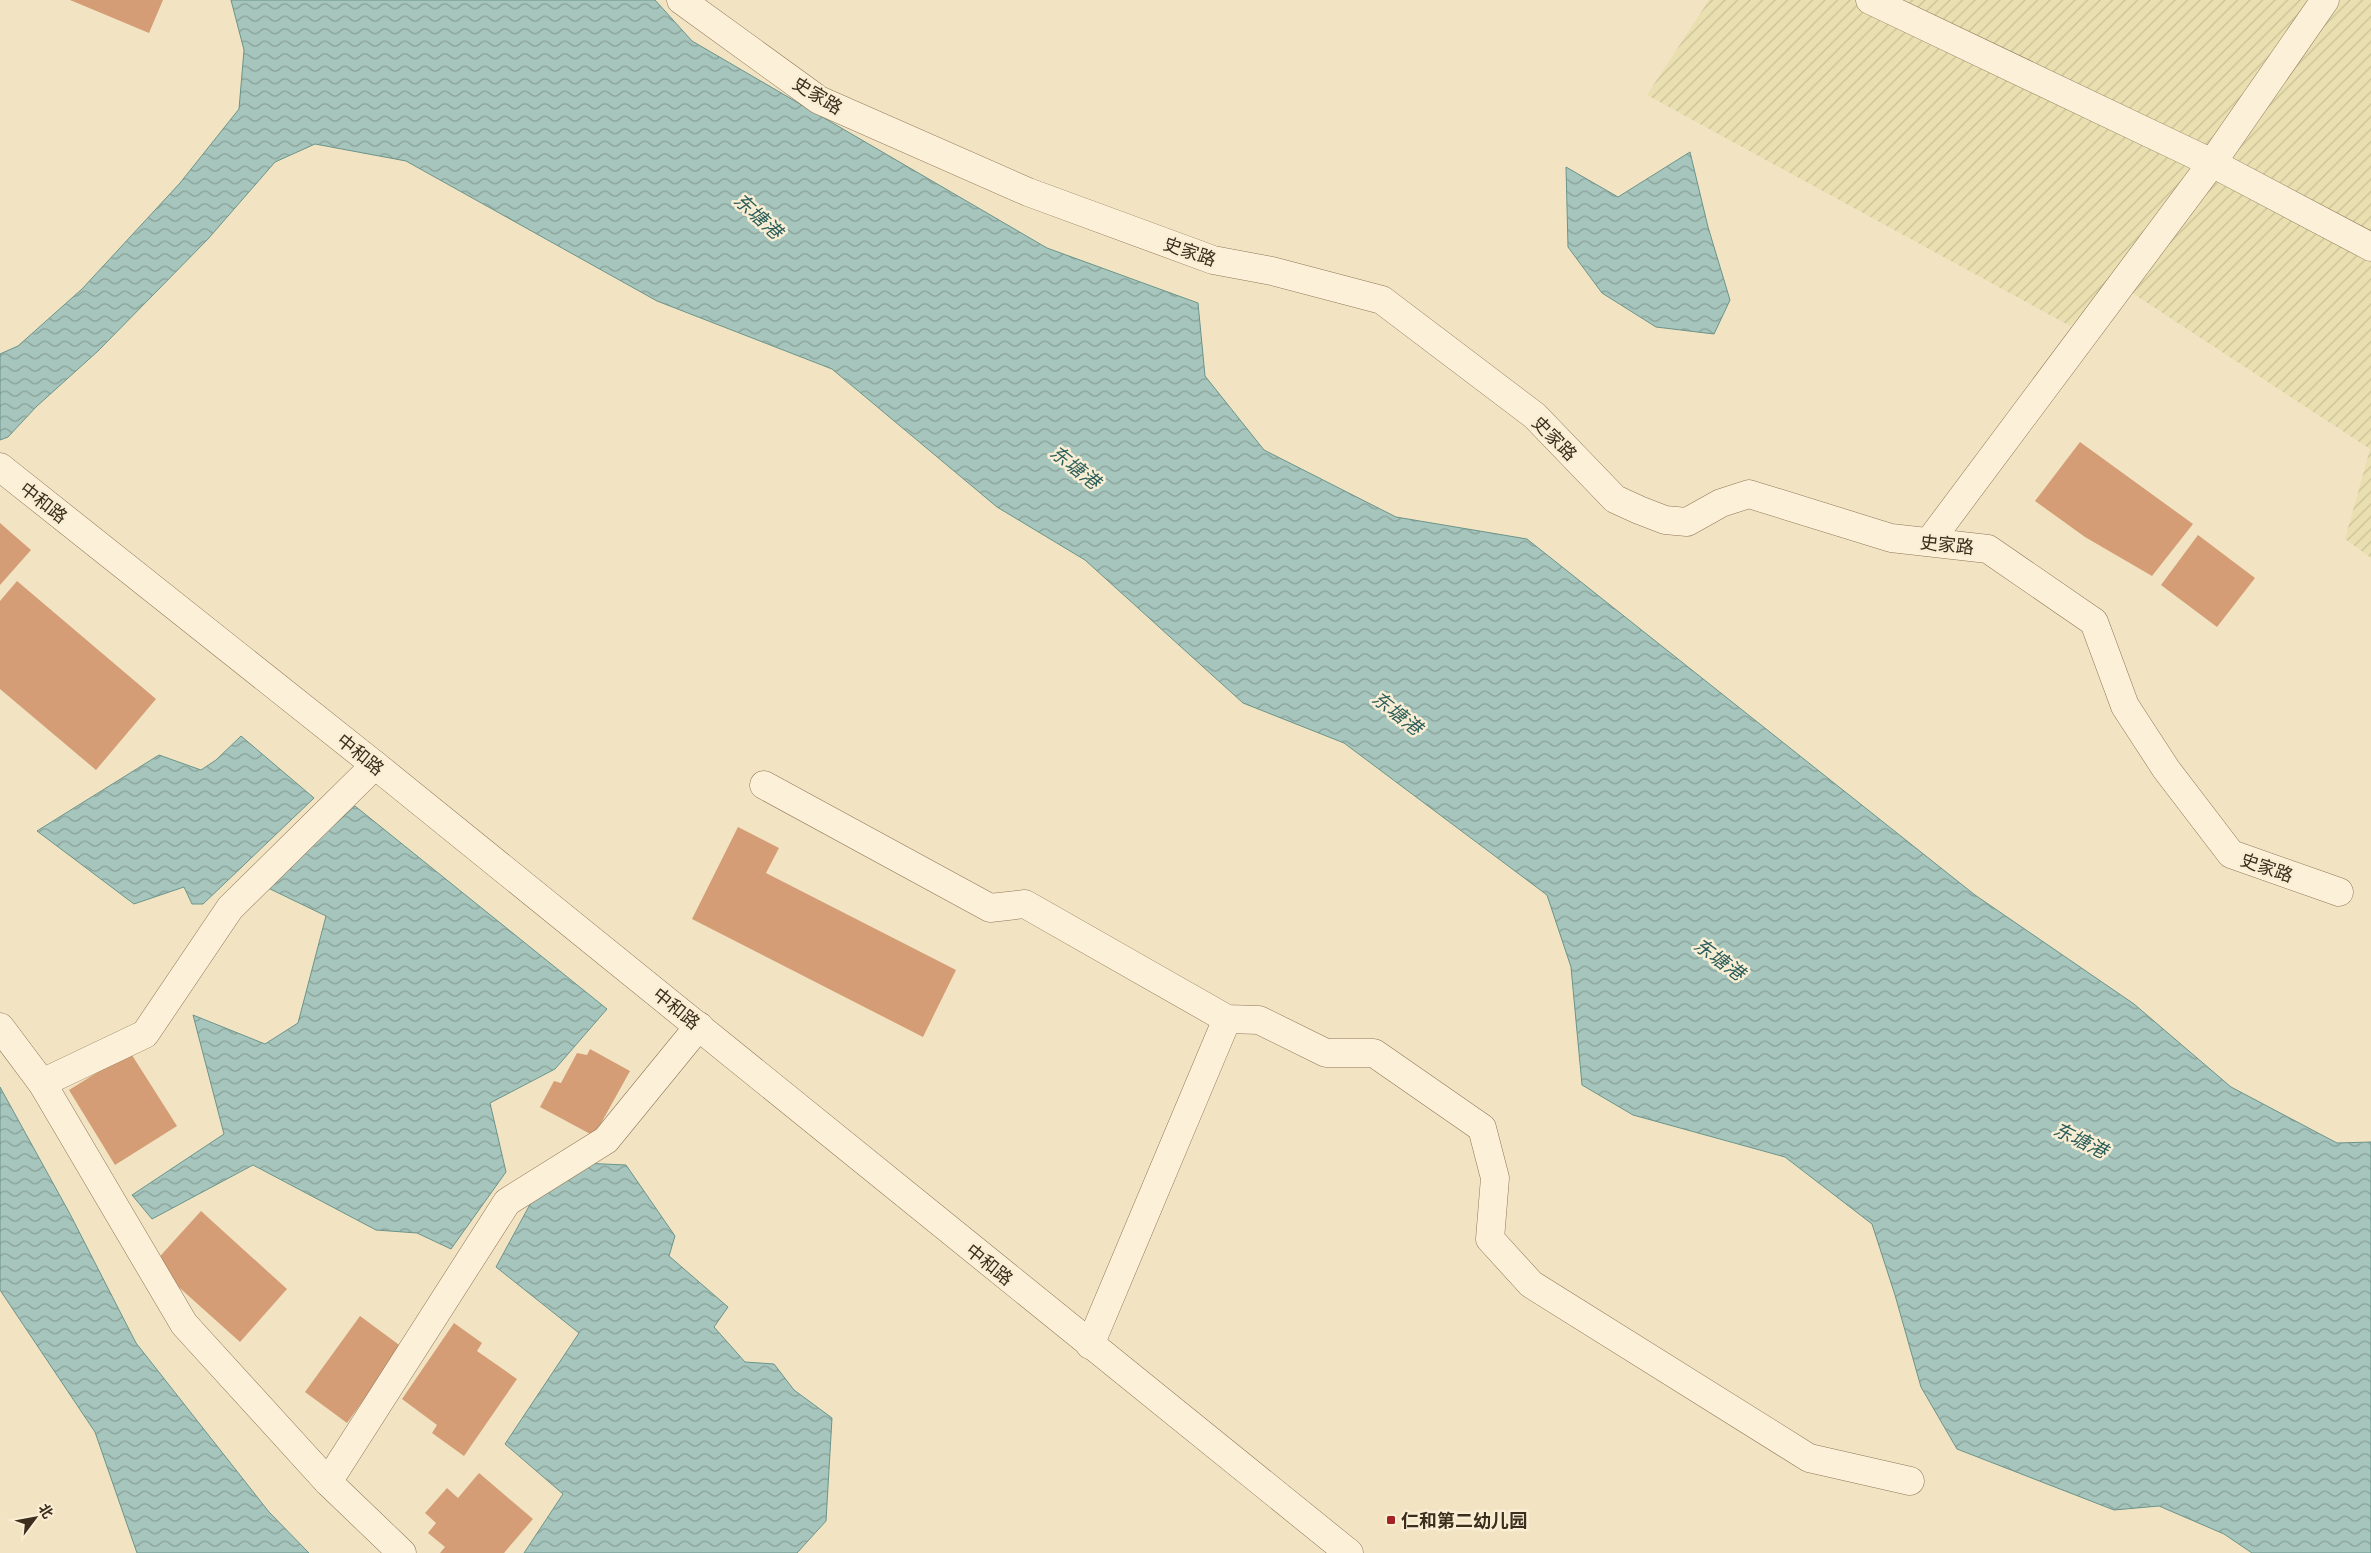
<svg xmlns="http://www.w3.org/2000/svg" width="2371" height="1553" font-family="'Playfair Display','Noto Sans SC',serif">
<defs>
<pattern id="farmland-furrows" width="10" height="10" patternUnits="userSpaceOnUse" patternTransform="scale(1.25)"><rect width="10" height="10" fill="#e9dfb0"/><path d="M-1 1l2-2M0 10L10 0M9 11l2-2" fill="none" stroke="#c9c097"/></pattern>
<pattern id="water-waves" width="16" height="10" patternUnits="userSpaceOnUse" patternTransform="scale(1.25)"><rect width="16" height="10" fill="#a6c5bc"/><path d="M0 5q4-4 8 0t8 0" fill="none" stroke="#88a098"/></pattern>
</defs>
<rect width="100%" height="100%" fill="#f2e4c3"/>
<polygon fill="url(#farmland-furrows)" points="1709,0 2371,0 2371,558 2345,539 2370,449 2117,283 2070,326 1647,95"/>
<g fill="url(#water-waves)" stroke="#6b948a">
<polygon points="231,0 655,0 692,41 1047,248 1198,303 1205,376 1264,450 1396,517 1527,539 1975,895 2134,1004 2231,1087 2337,1143 2371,1142 2371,1553 2252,1553 2224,1534 2159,1506 2114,1510 1957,1449 1921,1387 1895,1295 1872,1224 1785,1157 1633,1115 1582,1085 1571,967 1547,895 1344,743 1243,703 1085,560 997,507 832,369 657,301 406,161 315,144 275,162 208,239 98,351 36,407 8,437 0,440 0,354 18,346 82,289 180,183 239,109 244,50"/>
<polygon points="1690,152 1708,227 1730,300 1714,334 1656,327 1602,293 1568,247 1566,167 1618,197"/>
<polygon points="241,736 314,798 203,904 192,904 184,887 134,904 37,831 159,755 201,770 216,760"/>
<polygon points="355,806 607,1009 555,1069 490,1103 506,1172 451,1249 417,1233 376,1230 253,1165 152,1219 132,1195 224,1134 193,1015 265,1044 298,1023 326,916 266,887"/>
<polygon points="0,1087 70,1214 136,1343 269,1512 309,1553 137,1553 95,1432 0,1290"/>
<polygon points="582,1163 626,1165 675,1236 669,1256 728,1307 714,1327 745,1362 774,1364 794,1390 832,1418 826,1521 797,1553 524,1553 563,1494 505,1444 579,1333 496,1267 534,1197"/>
</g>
<g fill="#d49d76">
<polygon points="70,0 163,0 149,33"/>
<polygon points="2080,442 2193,524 2152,576 2085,537 2035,501"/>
<polygon points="0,523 31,550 0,585"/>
<polygon points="2198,535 2255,578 2217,627 2161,585"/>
<polygon points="17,581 156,699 96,770 0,689 0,601"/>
<polygon points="738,827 779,848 766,873 956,970 923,1037 692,919"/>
<polygon points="590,1049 630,1071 594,1136 540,1107 554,1081 561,1083 577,1053 587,1055"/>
<polygon points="130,1052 177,1126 115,1165 69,1090"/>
<polygon points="201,1211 287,1289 240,1342 153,1264"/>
<polygon points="360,1316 402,1347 347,1423 305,1392"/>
<polygon points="454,1323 482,1343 477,1351 517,1379 464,1456 432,1433 437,1425 402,1399"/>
<polygon points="479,1473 533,1519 504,1553 440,1553 445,1547 428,1533 436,1523 425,1513 447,1488 458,1498"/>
</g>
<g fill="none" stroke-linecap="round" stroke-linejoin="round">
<g stroke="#8f7558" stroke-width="29">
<g id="minor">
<polyline points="681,0 819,100 1028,192 1213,260 1272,271 1382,300 1535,416 1615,499 1639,510 1665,520 1687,522 1721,503 1749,494 1891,538 1988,549 2094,622 2125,706 2166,769 2231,854 2339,892"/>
<polyline points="1870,0 2212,163 2371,247"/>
<polyline points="0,467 375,765 1349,1553"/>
<polyline points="1929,542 2212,163 2325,0"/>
<polyline points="764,785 990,908 1025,904 1227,1019 1259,1020 1326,1053 1374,1053 1482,1128 1495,1178 1490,1239 1531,1284 1809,1458 1910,1481"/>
<polyline points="0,1027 42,1083 184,1324 328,1482 402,1553"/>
<polyline points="42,1083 145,1034 230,908 375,765"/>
<polyline points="1090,1345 1227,1019"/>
<polyline points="328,1482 507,1202 606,1140 699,1026"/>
</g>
</g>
<use href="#minor" stroke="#fcf1d8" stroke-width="28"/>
</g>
<rect fill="#a42223" stroke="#f9eed4" stroke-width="2" x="1386" y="1515" width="10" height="10" rx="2.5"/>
<g text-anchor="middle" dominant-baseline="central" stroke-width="5" stroke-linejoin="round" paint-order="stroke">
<g font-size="18" fill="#3d2d1d" stroke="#f9eed4">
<text transform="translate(818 95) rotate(31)">史家路</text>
<text transform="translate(1190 251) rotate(19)">史家路</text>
<text transform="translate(1555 438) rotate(45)">史家路</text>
<text transform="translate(44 502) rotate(38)">中和路</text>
<text transform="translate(1947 544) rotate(6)">史家路</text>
<text transform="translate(361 754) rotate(39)">中和路</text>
<text transform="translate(2267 867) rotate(19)">史家路</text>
<text transform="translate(677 1008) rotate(39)">中和路</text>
<text transform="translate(990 1264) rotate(39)">中和路</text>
</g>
<g font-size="18" font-weight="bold" fill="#3d2d1d" stroke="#f9eed4" text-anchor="start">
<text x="1401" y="1520">仁和第二幼儿园</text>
</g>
<g font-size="19" font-style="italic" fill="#2b5e5b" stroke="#f9eed4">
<text transform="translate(759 215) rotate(42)">东塘港</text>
<text transform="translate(1076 466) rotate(38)">东塘港</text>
<text transform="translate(1398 712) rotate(38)">东塘港</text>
<text transform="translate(1720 958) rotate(36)">东塘港</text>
<text transform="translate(2081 1139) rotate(26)">东塘港</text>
</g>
</g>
<g transform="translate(35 1518) rotate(58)" stroke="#f9eed4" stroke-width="4" paint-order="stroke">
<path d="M0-4L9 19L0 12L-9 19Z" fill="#3d2d1d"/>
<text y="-8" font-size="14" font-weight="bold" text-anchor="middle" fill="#3d2d1d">北</text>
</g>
</svg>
